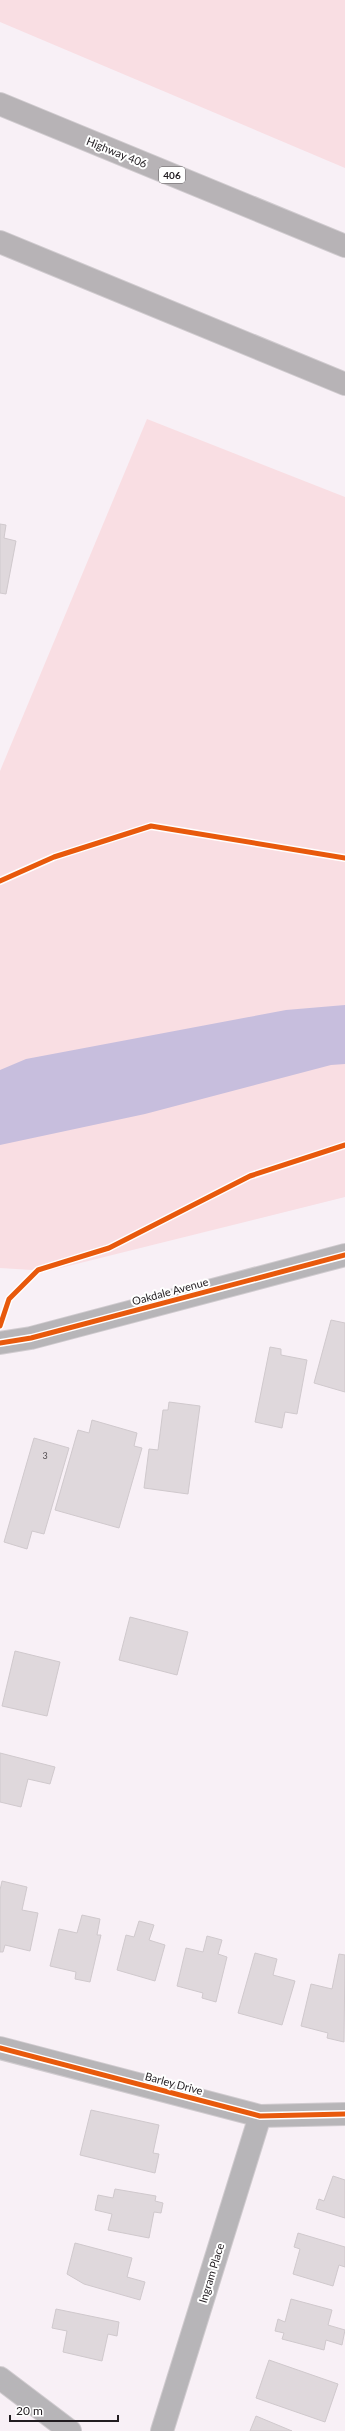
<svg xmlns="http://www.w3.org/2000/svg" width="345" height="2431" font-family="Lato,sans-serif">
<rect width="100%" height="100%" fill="#f8f0f6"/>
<g fill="#f9dee3">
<polygon points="0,0 345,0 345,168 0,22"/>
<polygon points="147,419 345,497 345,1197 48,1271 0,1268 0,771"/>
</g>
<polygon fill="#c7bedd" points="345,1005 345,1064 331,1065 145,1114 0,1145 0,1070 26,1059 286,1010"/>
<g fill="#dfd8dc" stroke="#d0c9cd">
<polygon points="0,524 6,525 4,538 16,541 6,594 0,593"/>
<polygon points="331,1320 345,1323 345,1392 314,1383"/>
<polygon points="270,1347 281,1349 281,1355 307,1360 297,1414 285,1412 282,1428 255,1422"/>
<polygon points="169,1402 200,1406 188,1494 144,1488 149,1449 158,1450 163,1410 168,1410"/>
<polygon points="92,1420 137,1433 134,1446 142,1448 119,1528 55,1510 78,1430 89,1433"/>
<polygon points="34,1438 69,1448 44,1534 32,1531 27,1549 4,1542"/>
<polygon points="130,1617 188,1632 177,1675 119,1660"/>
<polygon points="15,1651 60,1662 47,1716 2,1706"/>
<polygon points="0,1753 55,1767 50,1784 28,1779 21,1807 0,1802"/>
<polygon points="2,1881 27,1887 22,1910 38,1913 30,1951 5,1945 3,1952 0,1952 0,1890"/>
<polygon points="82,1915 100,1919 97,1935 101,1935 90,1982 75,1979 76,1972 50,1966 59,1929 77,1933"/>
<polygon points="139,1921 154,1925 149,1940 165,1945 155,1981 117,1970 126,1935 134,1937"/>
<polygon points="207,1936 222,1940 218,1954 227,1957 216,2002 202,1998 203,1993 177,1986 186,1948 203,1952"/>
<polygon points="255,1953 277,1959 273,1975 295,1981 282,2025 238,2013"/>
<polygon points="339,1954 345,1955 344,2042 327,2038 328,2033 301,2026 311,1984 332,1989"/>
<polygon points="91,2110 159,2125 153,2153 159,2154 155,2173 80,2155"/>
<polygon points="333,2176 345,2180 345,2218 316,2209 319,2199 324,2201"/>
<polygon points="115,2189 156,2196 155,2201 163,2203 161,2213 154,2212 149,2238 108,2230 112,2214 95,2210 98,2195 113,2198"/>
<polygon points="298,2233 345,2247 345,2267 339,2265 333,2286 293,2274 300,2249 294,2247"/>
<polygon points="75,2243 132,2258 127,2277 145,2282 140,2300 84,2284 67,2274"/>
<polygon points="291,2299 332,2310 328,2325 345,2330 342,2345 326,2340 324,2350 282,2339 284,2333 275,2331 278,2319 285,2322"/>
<polygon points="56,2309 119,2322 117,2336 108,2334 102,2361 63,2352 67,2331 52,2328"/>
<polygon points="269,2360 338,2384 325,2422 256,2398"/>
<polygon points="256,2416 292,2431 250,2431"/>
</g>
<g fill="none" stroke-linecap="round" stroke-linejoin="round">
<g stroke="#d0cbcf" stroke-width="24">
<g id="minor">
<polyline points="0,1343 31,1338 345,1255"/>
<polyline points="0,2048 260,2116 345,2114"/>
<polyline points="0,2378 70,2431"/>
<polyline points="162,2431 260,2116"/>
</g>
</g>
<g stroke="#d0cbcf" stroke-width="24">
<g id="highway">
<polyline points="0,104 345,246"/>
<polyline points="0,242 345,384"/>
</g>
</g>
<use href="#minor" stroke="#b7b5b8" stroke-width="22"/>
<use href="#highway" stroke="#b7b3b6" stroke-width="22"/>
<g stroke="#fff" stroke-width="8">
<g id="cycleway">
<polyline points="0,881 54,857 151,826 345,858"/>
<polyline points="0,1326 9,1299 38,1270 109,1248 250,1176 345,1145"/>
<polyline points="0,1343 31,1338 345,1255"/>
<polyline points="0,2048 260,2116 345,2114"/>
</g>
</g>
<use href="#cycleway" stroke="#e8590c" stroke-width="5"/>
</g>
<g text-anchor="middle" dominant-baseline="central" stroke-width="4" stroke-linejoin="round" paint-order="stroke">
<g font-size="9" fill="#524c50">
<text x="45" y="1455">3</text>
</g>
<rect fill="#fff" stroke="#646063" stroke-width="1" x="159" y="167" width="26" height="16" rx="3"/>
<g font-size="10" font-weight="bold" fill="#211c20">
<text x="172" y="175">406</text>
</g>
<g font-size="11" fill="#211c20" stroke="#fff">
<text transform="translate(117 152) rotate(22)">Highway 406</text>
<text transform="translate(170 1291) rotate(-15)">Oakdale Avenue</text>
<text transform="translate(174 2083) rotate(15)">Barley Drive</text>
<text transform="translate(211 2273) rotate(-73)">Ingram Place</text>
</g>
</g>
<path d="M10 2415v6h108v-6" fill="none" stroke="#211c20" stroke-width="2"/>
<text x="16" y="2415" font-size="12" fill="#211c20" stroke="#ffffff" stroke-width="3" paint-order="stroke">20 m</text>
</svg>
